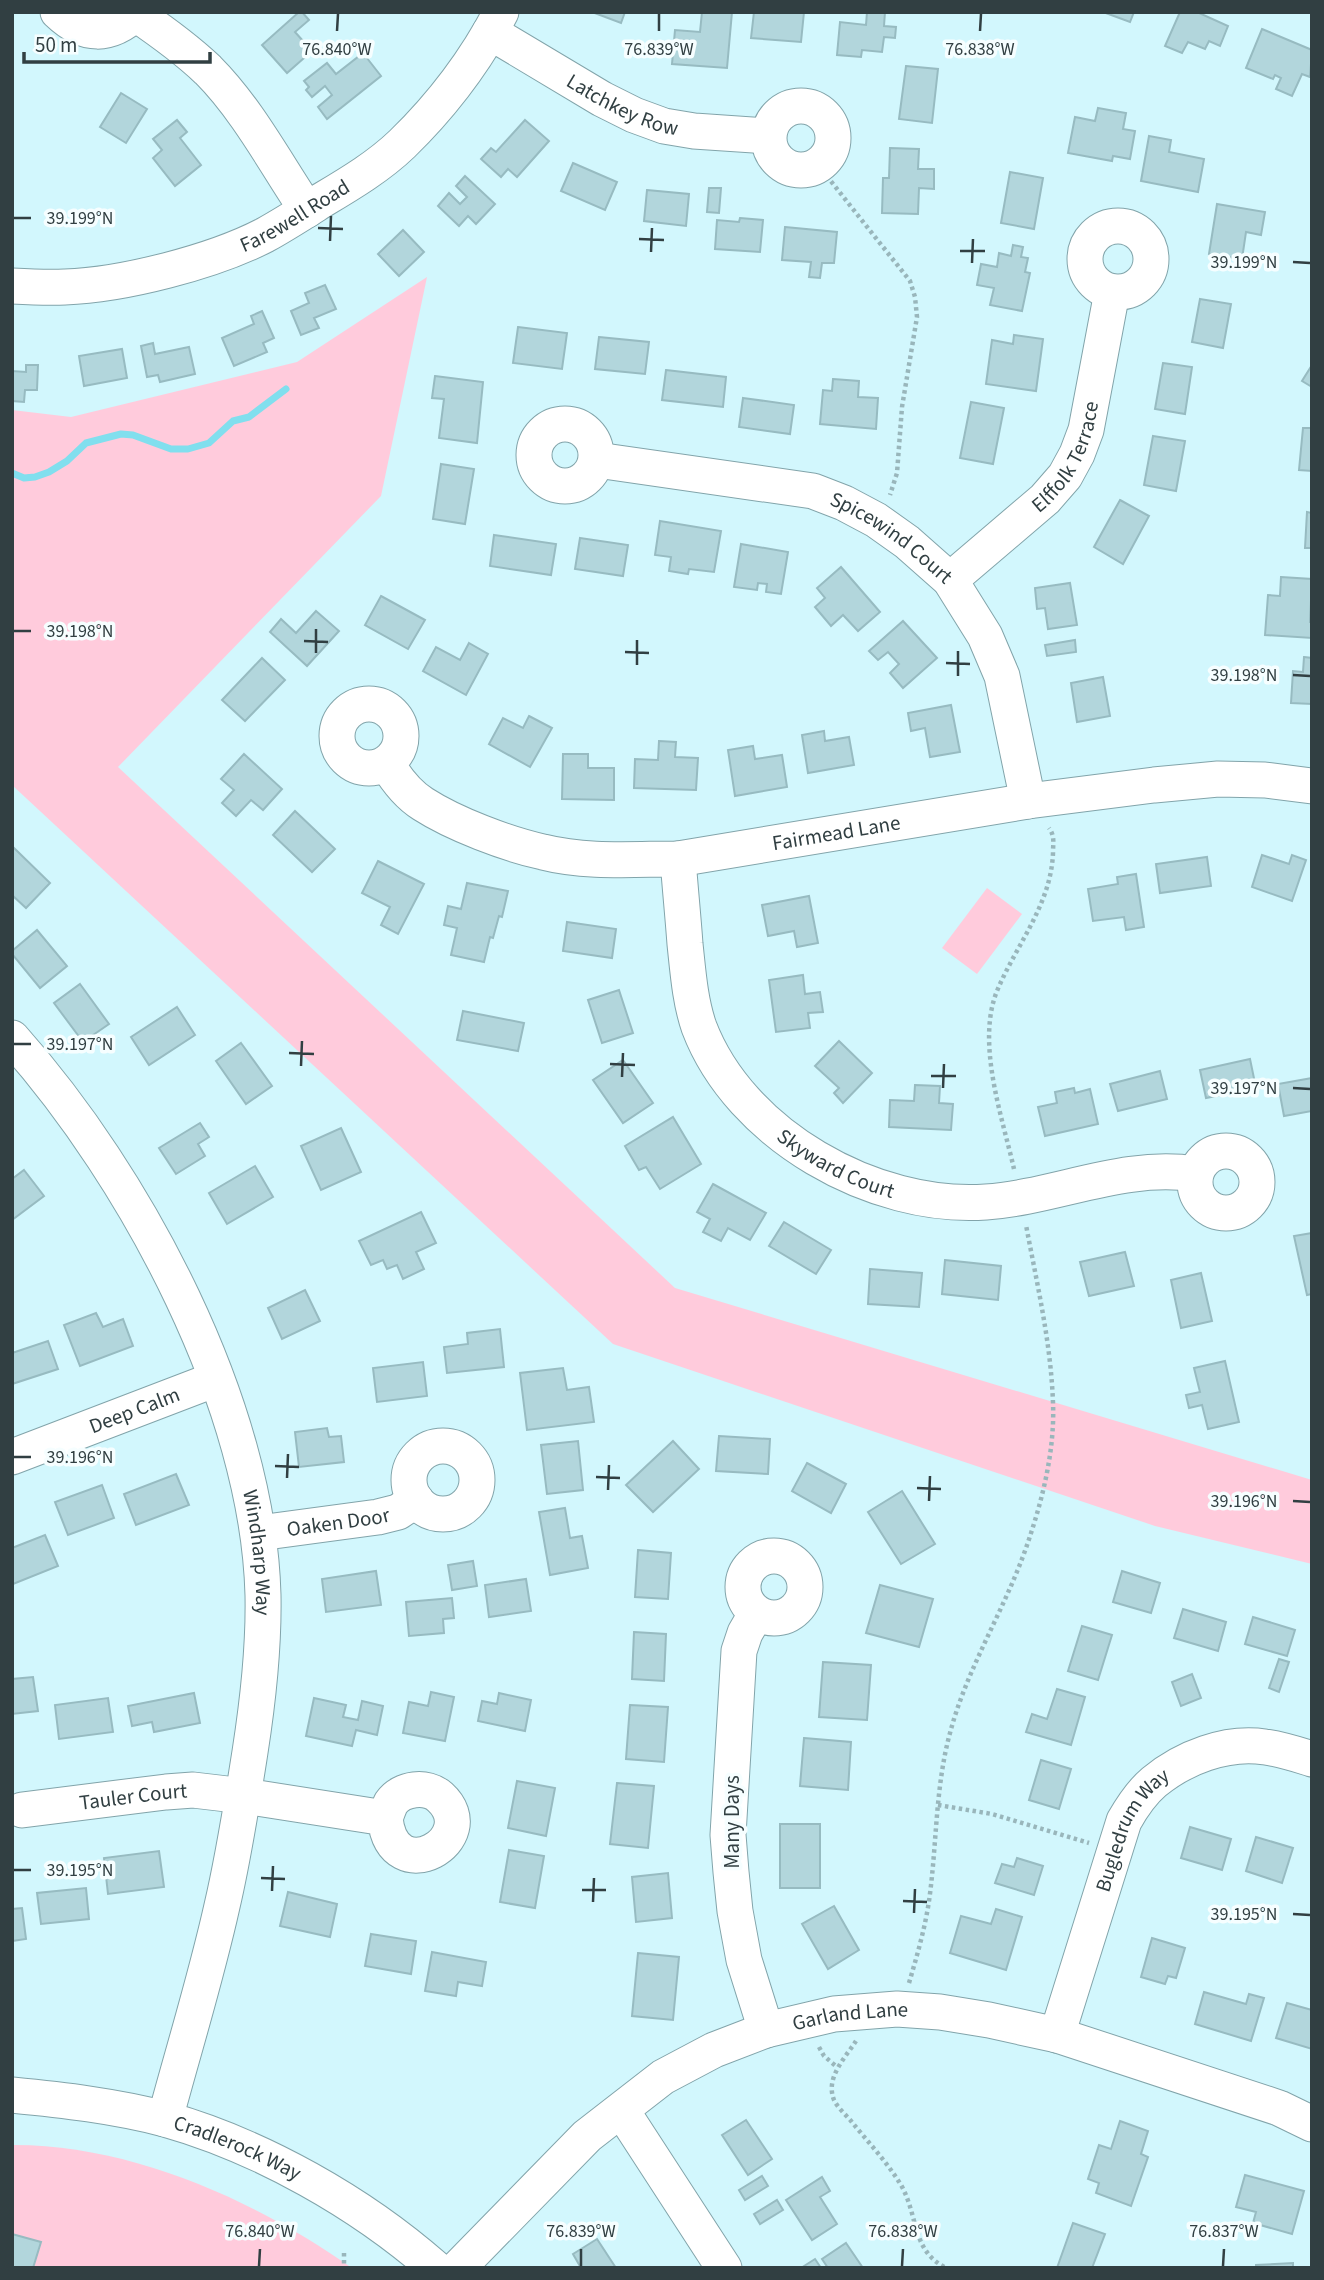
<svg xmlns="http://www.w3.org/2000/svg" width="1324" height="2280" font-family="'Source Sans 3',sans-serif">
<rect width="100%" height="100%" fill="#d2f7fd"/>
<g fill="#ffcbdc">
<polygon points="427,277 381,496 118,767 675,1288 1312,1480 1312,1564 1155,1526 613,1344 12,785 12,410 71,417 297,362"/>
<polygon points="987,888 1022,914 977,974 942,948"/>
<path d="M12 2145C130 2144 257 2201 352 2268H12Z"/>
</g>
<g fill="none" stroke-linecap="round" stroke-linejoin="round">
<polyline stroke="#81dfee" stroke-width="7" points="12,473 24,478 35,477 49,472 67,461 86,443 121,434 133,435 171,449 188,449 209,443 233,421 249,417 286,389"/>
</g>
<g fill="#b2d6dc" stroke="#97bbc1" stroke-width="2">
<polygon points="299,12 302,12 309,20 295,32 312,51 287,73 262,45"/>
<polygon points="592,12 625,12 621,23"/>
<polygon points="702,12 732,12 727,68 672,64 675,30 700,32"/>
<polygon points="754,12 804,12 801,42 751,38"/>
<polygon points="867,12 885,12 884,26 896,27 895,38 884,37 882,52 862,50 861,57 837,55 840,22 866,25"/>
<polygon points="1103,12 1134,12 1130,22"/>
<polygon points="1180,12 1197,12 1228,26 1220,46 1209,41 1205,49 1188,42 1182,53 1165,46"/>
<polygon points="1262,29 1312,50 1310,77 1302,74 1292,96 1276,89 1281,78 1275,75 1273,79 1246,68"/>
<polygon points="363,53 381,76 327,119 318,107 332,95 325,86 312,97 306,90 309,87 304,81 327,63 336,74"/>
<polygon points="906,66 938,69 932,123 899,119"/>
<polygon points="121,93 147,109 126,143 100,127"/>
<polygon points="1098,108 1126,113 1123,129 1135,131 1130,159 1113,156 1112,161 1068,153 1075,117 1095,121"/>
<polygon points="177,120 187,132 180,138 201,165 175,186 153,158 162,150 153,139"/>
<polygon points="525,120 549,141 517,177 508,169 501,177 481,159 491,148 496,152"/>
<polygon points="1149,136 1171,140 1169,152 1204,159 1198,192 1141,181"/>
<polygon points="890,148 919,149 918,169 934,169 934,189 919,188 918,214 882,213 883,178 889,178"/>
<polygon points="573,163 617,182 605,210 561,191"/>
<polygon points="1010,172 1043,178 1034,229 1001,223"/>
<polygon points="465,176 495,204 476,224 468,216 459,226 438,206 449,193 460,204 467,197 456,186"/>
<polygon points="709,188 721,188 719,213 707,212"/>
<polygon points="647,190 689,194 686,226 644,221"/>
<polygon points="1217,204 1265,212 1261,235 1246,232 1242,259 1209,254"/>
<polygon points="740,218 763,220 760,252 715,249 717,220 739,222"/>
<polygon points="785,227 837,232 834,263 822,263 820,278 809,277 811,262 782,260"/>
<polygon points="403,230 424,252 399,276 378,254"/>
<polygon points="1013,245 1023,247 1021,257 1028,258 1025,272 1030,273 1022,311 990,305 994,288 977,285 981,264 997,267 999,253 1011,256"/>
<polygon points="325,285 336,309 314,318 319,328 301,335 291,311 309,303 305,293"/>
<polygon points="1200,299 1231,304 1223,348 1192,342"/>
<polygon points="262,311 274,338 263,343 267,352 234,366 222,338 254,324 251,316"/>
<polygon points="518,327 567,333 562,369 513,363"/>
<polygon points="1014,335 1043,339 1036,391 986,384 992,340 1013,344"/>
<polygon points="599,337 649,342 645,374 595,369"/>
<polygon points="153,343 155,354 189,347 195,374 160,382 158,375 147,377 141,346"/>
<polygon points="122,349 127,378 84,386 79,356"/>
<polygon points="1163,363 1192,367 1185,414 1155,409"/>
<polygon points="26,365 38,365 37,390 25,390 24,402 12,401 12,371 26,372"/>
<polygon points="1312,365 1312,387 1302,381"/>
<polygon points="666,370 726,377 723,407 662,400"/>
<polygon points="435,376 483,382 477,443 439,438 444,399 432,398"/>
<polygon points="833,379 859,381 858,397 878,398 876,429 820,424 823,390 832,391"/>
<polygon points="743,398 794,405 790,434 739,427"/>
<polygon points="971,402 1004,408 993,464 960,458"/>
<polygon points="1303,428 1312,428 1312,471 1299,470"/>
<polygon points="1153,436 1185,441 1176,491 1144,485"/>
<polygon points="441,464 474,469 465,524 433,519"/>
<polygon points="1120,500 1149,516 1123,564 1094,547"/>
<polygon points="1307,512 1312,513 1312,548 1305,548"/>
<polygon points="660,521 721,531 714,572 689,569 688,574 669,571 671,557 655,555"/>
<polygon points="494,535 556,544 551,575 490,566"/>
<polygon points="580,538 628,545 623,576 575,569"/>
<polygon points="741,544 788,552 781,594 766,592 767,584 758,583 757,590 734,587"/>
<polygon points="841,567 880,612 858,631 843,615 831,626 815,607 825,598 817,588"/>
<polygon points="1281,577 1312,579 1310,622 1312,622 1312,638 1265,635 1268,595 1280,596"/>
<polygon points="1070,583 1077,625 1048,629 1045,608 1037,609 1035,588"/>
<polygon points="381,596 425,620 408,649 365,625"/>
<polygon points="316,611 339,631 307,666 270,632 281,619 296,633"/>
<polygon points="903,621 937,658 903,688 890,673 899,664 888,652 878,660 869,651"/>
<polygon points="1075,640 1076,652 1047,656 1045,645"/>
<polygon points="469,643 488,654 466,695 423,671 436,647 460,660"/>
<polygon points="1304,657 1312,658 1312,704 1291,703 1293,671 1303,672"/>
<polygon points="262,658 285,680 245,721 222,700"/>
<polygon points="1103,677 1110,716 1077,722 1071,683"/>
<polygon points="951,705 960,752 930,757 925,728 911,731 908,713"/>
<polygon points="529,716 552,728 530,767 489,744 503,718 523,728"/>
<polygon points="824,731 825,741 849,737 854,765 808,773 802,735"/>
<polygon points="659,741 676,742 675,757 698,758 696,790 634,788 635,759 658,760"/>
<polygon points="753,746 755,759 782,755 787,787 735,796 728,750"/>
<polygon points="244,754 282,789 263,810 251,800 236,816 222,803 234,790 221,779"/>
<polygon points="563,754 588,754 588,768 614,768 614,800 562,799"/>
<polygon points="295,811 335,849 312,872 273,835"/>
<polygon points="13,847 50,883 26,908 12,895"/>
<polygon points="1262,855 1289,864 1292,855 1306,860 1292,901 1252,887"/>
<polygon points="1207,857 1211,886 1160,893 1156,864"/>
<polygon points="378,861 424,884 398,934 381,925 390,907 362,893"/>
<polygon points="1136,874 1144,927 1126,930 1124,917 1093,921 1088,889 1118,884 1117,877"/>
<polygon points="467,883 508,891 502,917 499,916 493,938 490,937 484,962 451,955 457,928 444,925 448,906 461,909"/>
<polygon points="809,896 818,943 797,947 794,931 768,936 762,905"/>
<polygon points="567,922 616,929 612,958 563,951"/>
<polygon points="37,930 67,966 40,988 12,954 12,951"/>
<polygon points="803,975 805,994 820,992 823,1012 808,1013 810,1028 776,1032 769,980"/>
<polygon points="80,984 109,1024 83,1042 54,1003"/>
<polygon points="619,990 633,1033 602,1043 588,1000"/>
<polygon points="177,1007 195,1035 149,1065 131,1037"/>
<polygon points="463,1011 524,1023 518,1051 457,1040"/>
<polygon points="839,1041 872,1073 843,1103 834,1093 839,1088 815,1066"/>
<polygon points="241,1043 272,1086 246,1104 216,1061"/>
<polygon points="1250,1059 1256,1088 1206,1098 1200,1070"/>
<polygon points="623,1060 653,1103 623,1123 593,1080"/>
<polygon points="1160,1071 1167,1099 1118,1111 1110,1084"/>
<polygon points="1312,1078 1312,1111 1284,1116 1278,1084"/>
<polygon points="915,1085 940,1086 939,1103 953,1104 951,1130 889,1127 890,1100 914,1101"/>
<polygon points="1074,1088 1075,1093 1090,1089 1098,1124 1045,1136 1038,1107 1057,1103 1055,1092"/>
<polygon points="673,1117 701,1164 660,1189 646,1167 639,1170 625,1146"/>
<polygon points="200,1123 209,1137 198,1144 205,1156 176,1174 159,1148"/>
<polygon points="341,1128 361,1172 321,1190 301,1146"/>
<polygon points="255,1166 273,1197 227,1224 209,1193"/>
<polygon points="24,1170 44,1196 12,1220 12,1179"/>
<polygon points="713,1184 766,1213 750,1240 728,1228 721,1241 703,1232 710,1219 697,1212"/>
<polygon points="421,1212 436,1243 416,1252 424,1269 403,1279 397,1265 387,1269 383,1260 371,1265 359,1241"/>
<polygon points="784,1222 831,1250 816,1274 769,1246"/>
<polygon points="1312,1233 1312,1294 1307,1295 1294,1236"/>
<polygon points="1125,1252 1134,1286 1089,1296 1080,1262"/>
<polygon points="945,1260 1001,1266 998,1300 942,1294"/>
<polygon points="870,1269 922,1273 919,1307 868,1304"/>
<polygon points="1201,1273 1212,1321 1181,1328 1171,1280"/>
<polygon points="305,1290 320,1321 282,1339 268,1308"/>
<polygon points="96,1313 103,1327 123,1319 133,1346 80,1366 64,1325"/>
<polygon points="500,1329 504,1367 447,1373 444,1347 468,1344 467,1333"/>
<polygon points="48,1341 58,1369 12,1384 12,1353"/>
<polygon points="1225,1361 1239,1422 1208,1429 1202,1405 1189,1408 1186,1395 1200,1392 1194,1368"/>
<polygon points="423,1362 427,1396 377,1402 373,1368"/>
<polygon points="563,1368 567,1390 589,1387 594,1422 527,1430 520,1373"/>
<polygon points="327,1428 329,1437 341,1436 344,1462 299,1467 295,1432"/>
<polygon points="719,1436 770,1439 768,1474 716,1471"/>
<polygon points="578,1441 583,1490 547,1494 541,1445"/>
<polygon points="673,1441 699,1469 653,1512 626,1485"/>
<polygon points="807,1463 846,1484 831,1513 792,1491"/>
<polygon points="176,1474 189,1505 136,1525 124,1494"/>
<polygon points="102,1485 114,1518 68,1535 55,1502"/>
<polygon points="902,1491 935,1544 901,1564 868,1512"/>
<polygon points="565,1508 570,1538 582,1536 588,1568 550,1575 539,1512"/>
<polygon points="45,1535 58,1566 13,1584 12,1548"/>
<polygon points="638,1550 671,1553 668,1599 635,1597"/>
<polygon points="473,1561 477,1586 452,1590 448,1565"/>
<polygon points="376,1571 381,1605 326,1612 322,1579"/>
<polygon points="1122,1571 1160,1583 1151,1613 1113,1602"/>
<polygon points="526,1579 531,1611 489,1617 485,1585"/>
<polygon points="880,1585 933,1599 919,1647 866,1633"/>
<polygon points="452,1598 454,1618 443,1619 444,1633 409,1636 406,1602"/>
<polygon points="1183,1609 1226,1622 1218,1651 1174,1638"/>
<polygon points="1253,1617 1295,1630 1287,1656 1245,1644"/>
<polygon points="1082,1626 1112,1635 1098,1680 1068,1671"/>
<polygon points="634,1632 666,1634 664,1681 632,1679"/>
<polygon points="1279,1659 1289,1662 1279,1692 1269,1688"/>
<polygon points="823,1662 871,1665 867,1720 819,1717"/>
<polygon points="1192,1674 1201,1698 1181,1706 1172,1682"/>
<polygon points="33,1677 38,1711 12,1714 12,1679"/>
<polygon points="1057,1689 1085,1697 1071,1745 1026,1732 1032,1714 1047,1719"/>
<polygon points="431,1692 454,1697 445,1741 403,1733 409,1702 428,1706"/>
<polygon points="194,1693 200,1723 154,1732 152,1722 132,1726 128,1706"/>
<polygon points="499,1693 531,1700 525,1731 478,1721 482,1701 497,1704"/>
<polygon points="108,1698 113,1732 59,1739 55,1705"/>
<polygon points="314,1698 346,1705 343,1717 358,1720 362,1701 383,1706 377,1735 356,1730 352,1746 306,1736"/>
<polygon points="630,1705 668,1707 664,1762 626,1759"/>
<polygon points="804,1738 851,1742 848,1790 800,1786"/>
<polygon points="1041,1760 1071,1769 1059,1809 1029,1800"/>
<polygon points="517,1781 555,1788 546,1836 508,1828"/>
<polygon points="617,1783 654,1786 648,1848 610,1844"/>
<rect x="780" y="1824" width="40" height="64"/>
<polygon points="1190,1827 1231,1839 1222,1870 1181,1858"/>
<polygon points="1256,1837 1293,1848 1282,1883 1246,1871"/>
<polygon points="509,1850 544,1856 535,1908 500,1902"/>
<polygon points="159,1851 164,1887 108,1894 104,1858"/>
<polygon points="1017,1858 1043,1866 1034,1895 995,1883 1002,1864 1014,1867"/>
<polygon points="668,1873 672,1918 636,1922 632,1877"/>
<polygon points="86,1888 89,1919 41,1924 37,1893"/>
<polygon points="288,1892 337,1904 330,1937 280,1926"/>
<polygon points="834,1906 859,1950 828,1969 802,1924"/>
<polygon points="22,1908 26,1939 12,1941 12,1909"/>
<polygon points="996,1909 1022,1917 1006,1970 950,1953 961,1916 991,1924"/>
<polygon points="371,1934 416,1941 411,1974 365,1966"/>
<polygon points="1152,1938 1185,1948 1176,1978 1168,1976 1165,1984 1141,1977"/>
<polygon points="432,1952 486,1962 482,1986 458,1982 456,1996 425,1991"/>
<polygon points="638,1953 679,1957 673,2020 632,2016"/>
<polygon points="1204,1992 1246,2004 1249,1994 1264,1998 1251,2041 1195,2024"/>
<polygon points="1287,2003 1312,2010 1312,2049 1276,2038"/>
<polygon points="746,2120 772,2159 748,2175 722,2135"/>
<polygon points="1120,2121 1148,2131 1141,2154 1148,2157 1131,2206 1096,2193 1099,2183 1088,2179 1099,2145 1111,2149"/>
<polygon points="1245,2175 1304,2191 1292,2234 1253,2223 1256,2212 1236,2207"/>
<polygon points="762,2176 768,2186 745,2200 739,2190"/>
<polygon points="822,2177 830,2191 820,2197 837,2224 812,2240 786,2200"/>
<polygon points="777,2200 783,2210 760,2224 754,2214"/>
<polygon points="1073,2223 1105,2234 1092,2268 1057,2268"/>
<polygon points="12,2234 41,2242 33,2268 12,2268"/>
<polygon points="597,2239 616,2268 581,2268 573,2254"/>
<polygon points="846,2243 863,2268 828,2268 822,2259"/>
<polygon points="815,2259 821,2268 801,2268"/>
<polygon points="1293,2263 1293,2268 1256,2268 1256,2265"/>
</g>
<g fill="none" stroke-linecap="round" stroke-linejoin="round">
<g stroke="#82a4aa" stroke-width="37">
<g id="minor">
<path d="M58 12C84 37 110 38 137 12"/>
<path d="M136 14C161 31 186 49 208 70 247 109 276 164 307 210"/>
<path id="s1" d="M490 32 602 99 634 115 664 126 694 131 768 136"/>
<circle cx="801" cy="138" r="32"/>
<circle cx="1118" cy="259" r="33"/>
<path id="s2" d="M12 286C30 287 48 288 65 287 123 285 213 262 265 235 285 224 305 211 324 199 351 183 379 166 402 144 441 106 476 60 501 12"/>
<circle cx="565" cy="455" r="31"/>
<path id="s3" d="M597 460 813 491 844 503 876 520 907 542 950 580 985 636 1002 676 1028 801"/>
<path id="s4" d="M950 580 1045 499 1065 476 1077 454 1086 430 1112 292"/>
<circle cx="369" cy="736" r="32"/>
<path id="s5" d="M387 764C396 779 407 794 423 804 454 824 507 844 543 852 586 863 634 859 678 859L1028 801 1154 785 1218 779 1265 780 1312 786"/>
<path id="s6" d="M678 859C680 887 683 916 685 944 688 972 690 1001 699 1027 740 1135 874 1210 986 1202 1056 1197 1124 1163 1195 1174"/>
<path id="s7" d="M12 1038C137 1178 258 1405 263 1595 264 1647 258 1701 250 1752 242 1803 234 1855 222 1906 206 1978 184 2048 165 2119"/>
<circle cx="1226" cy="1182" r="31"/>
<circle cx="443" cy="1480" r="34"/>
<path id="s8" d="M12 1457 216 1379"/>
<path id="s9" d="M259 1533 378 1517 398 1512 416 1500"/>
<circle cx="774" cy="1587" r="31"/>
<polyline points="756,1614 745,1633 739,1651 728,1835 731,1872 735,1911 744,1960 766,2030"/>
<path id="s10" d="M22 1810 166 1792 193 1790 244 1796 385 1818C393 1893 485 1838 440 1797 427 1785 401 1788 391 1803 389 1807 387 1813 385 1818"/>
<path id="s11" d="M1057 2035 1124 1821C1132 1807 1141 1793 1154 1782 1183 1758 1226 1741 1265 1747 1281 1749 1296 1754 1312 1759"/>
<path id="s12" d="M12 2095C63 2100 115 2106 165 2119 261 2146 361 2203 435 2268"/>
<polyline points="622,2111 724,2268"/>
<path id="s13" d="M458 2268 587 2136 663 2077 714 2050 766 2030 834 2014 897 2009 940 2012 989 2020 1057 2035 1279 2108 1312 2124"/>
</g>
</g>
<g stroke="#99b6bb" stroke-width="4.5" stroke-dasharray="3.5 3.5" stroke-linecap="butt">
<polyline points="818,165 910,281 915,297 917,317 902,407 897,473 890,495"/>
<path d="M1014 1169C1002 1116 976 1043 997 991 1016 945 1051 905 1053 853 1053 843 1055 836 1049 828"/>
<polyline points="938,1805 992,1814 1089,1843"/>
<path d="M909 1983C917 1956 925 1928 929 1901 937 1845 935 1788 950 1733 967 1668 1004 1611 1026 1548 1042 1502 1055 1451 1053 1403 1051 1343 1037 1284 1026 1225"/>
<path d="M856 2041C845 2058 825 2078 834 2100 837 2107 846 2115 851 2121 868 2142 887 2162 901 2185 919 2217 911 2250 946 2268"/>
<polyline points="819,2047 824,2056 837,2067"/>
<polyline points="344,2253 344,2268"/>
</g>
<use href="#minor" stroke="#fff" stroke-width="35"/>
</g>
<path fill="none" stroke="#313f42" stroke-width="2.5" d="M337 31 338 14M659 31V14M980 31 981 14M14 218H31M318 228 343 229M639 239 664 240M330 241 331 216M960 251H985M651 252 652 228M1293 262 1310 263M972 263 973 239M14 631H31M304 641 328 642M625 652 649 653M316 653V629M946 663 970 664M637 665V640M1293 675 1310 676M958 676V651M14 1044H31M289 1053 314 1054M610 1064 635 1065M301 1066 302 1041M931 1076H956M622 1077 623 1053M943 1088 944 1064M1293 1088 1310 1089M14 1457H31M275 1466 299 1467M596 1477 620 1478M287 1478 288 1454M917 1488 941 1489M608 1490 609 1465M929 1501 930 1476M1293 1501 1310 1502M14 1870H31M261 1878 285 1879M582 1890H606M272 1891 273 1866M903 1901 927 1902M593 1902 594 1878M914 1913 915 1889M1293 1914 1310 1915M259 2266 260 2249M581 2266V2249M902 2266 903 2249M1223 2266 1224 2249"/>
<g text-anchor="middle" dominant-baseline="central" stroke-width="7" stroke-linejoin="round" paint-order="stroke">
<g font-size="21" fill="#313f42" stroke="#f6feff">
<text stroke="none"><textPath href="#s1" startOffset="152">Latchkey Row</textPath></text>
<text stroke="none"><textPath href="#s2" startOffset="296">Farewell Road</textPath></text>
<text stroke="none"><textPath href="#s4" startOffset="173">Elffolk Terrace</textPath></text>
<text stroke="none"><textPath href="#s3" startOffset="310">Spicewind Court</textPath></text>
<text stroke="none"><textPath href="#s5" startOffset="480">Fairmead Lane</textPath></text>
<text stroke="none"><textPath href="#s6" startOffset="369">Skyward Court</textPath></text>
<text stroke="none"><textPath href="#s8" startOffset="131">Deep Calm</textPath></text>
<text stroke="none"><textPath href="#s9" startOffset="80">Oaken Door</textPath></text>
<text stroke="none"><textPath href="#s7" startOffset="579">Windharp Way</textPath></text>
<text stroke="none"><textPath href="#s10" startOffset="112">Tauler Court</textPath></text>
<text transform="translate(732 1822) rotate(-90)">Many Days</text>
<text stroke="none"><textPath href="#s11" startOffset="220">Bugledrum Way</textPath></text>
<text stroke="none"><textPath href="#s13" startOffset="480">Garland Lane</textPath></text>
<text stroke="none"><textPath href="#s12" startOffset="233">Cradlerock Way</textPath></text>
</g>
</g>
<g font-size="18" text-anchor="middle" fill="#313f42" stroke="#f6feff" stroke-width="7" stroke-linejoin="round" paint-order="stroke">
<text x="337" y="55">76.840°W</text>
<text x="659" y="55">76.839°W</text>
<text x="980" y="55">76.838°W</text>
<text x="80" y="224">39.199°N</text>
<text x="1244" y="268">39.199°N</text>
<text x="80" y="637">39.198°N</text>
<text x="1244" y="681">39.198°N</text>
<text x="80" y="1050">39.197°N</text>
<text x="1244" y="1094">39.197°N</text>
<text x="80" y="1463">39.196°N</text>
<text x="1244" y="1507">39.196°N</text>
<text x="80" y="1876">39.195°N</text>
<text x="1244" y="1920">39.195°N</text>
<text x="260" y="2237">76.840°W</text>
<text x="581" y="2237">76.839°W</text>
<text x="903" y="2237">76.838°W</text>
<text x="1224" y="2237">76.837°W</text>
</g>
<rect width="1324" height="2280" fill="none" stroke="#313f42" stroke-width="28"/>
<path d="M24 52v10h186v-10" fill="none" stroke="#313f42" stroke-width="3.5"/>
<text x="35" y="52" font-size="21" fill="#313f42" stroke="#f6feff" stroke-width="5" paint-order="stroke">50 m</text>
</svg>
